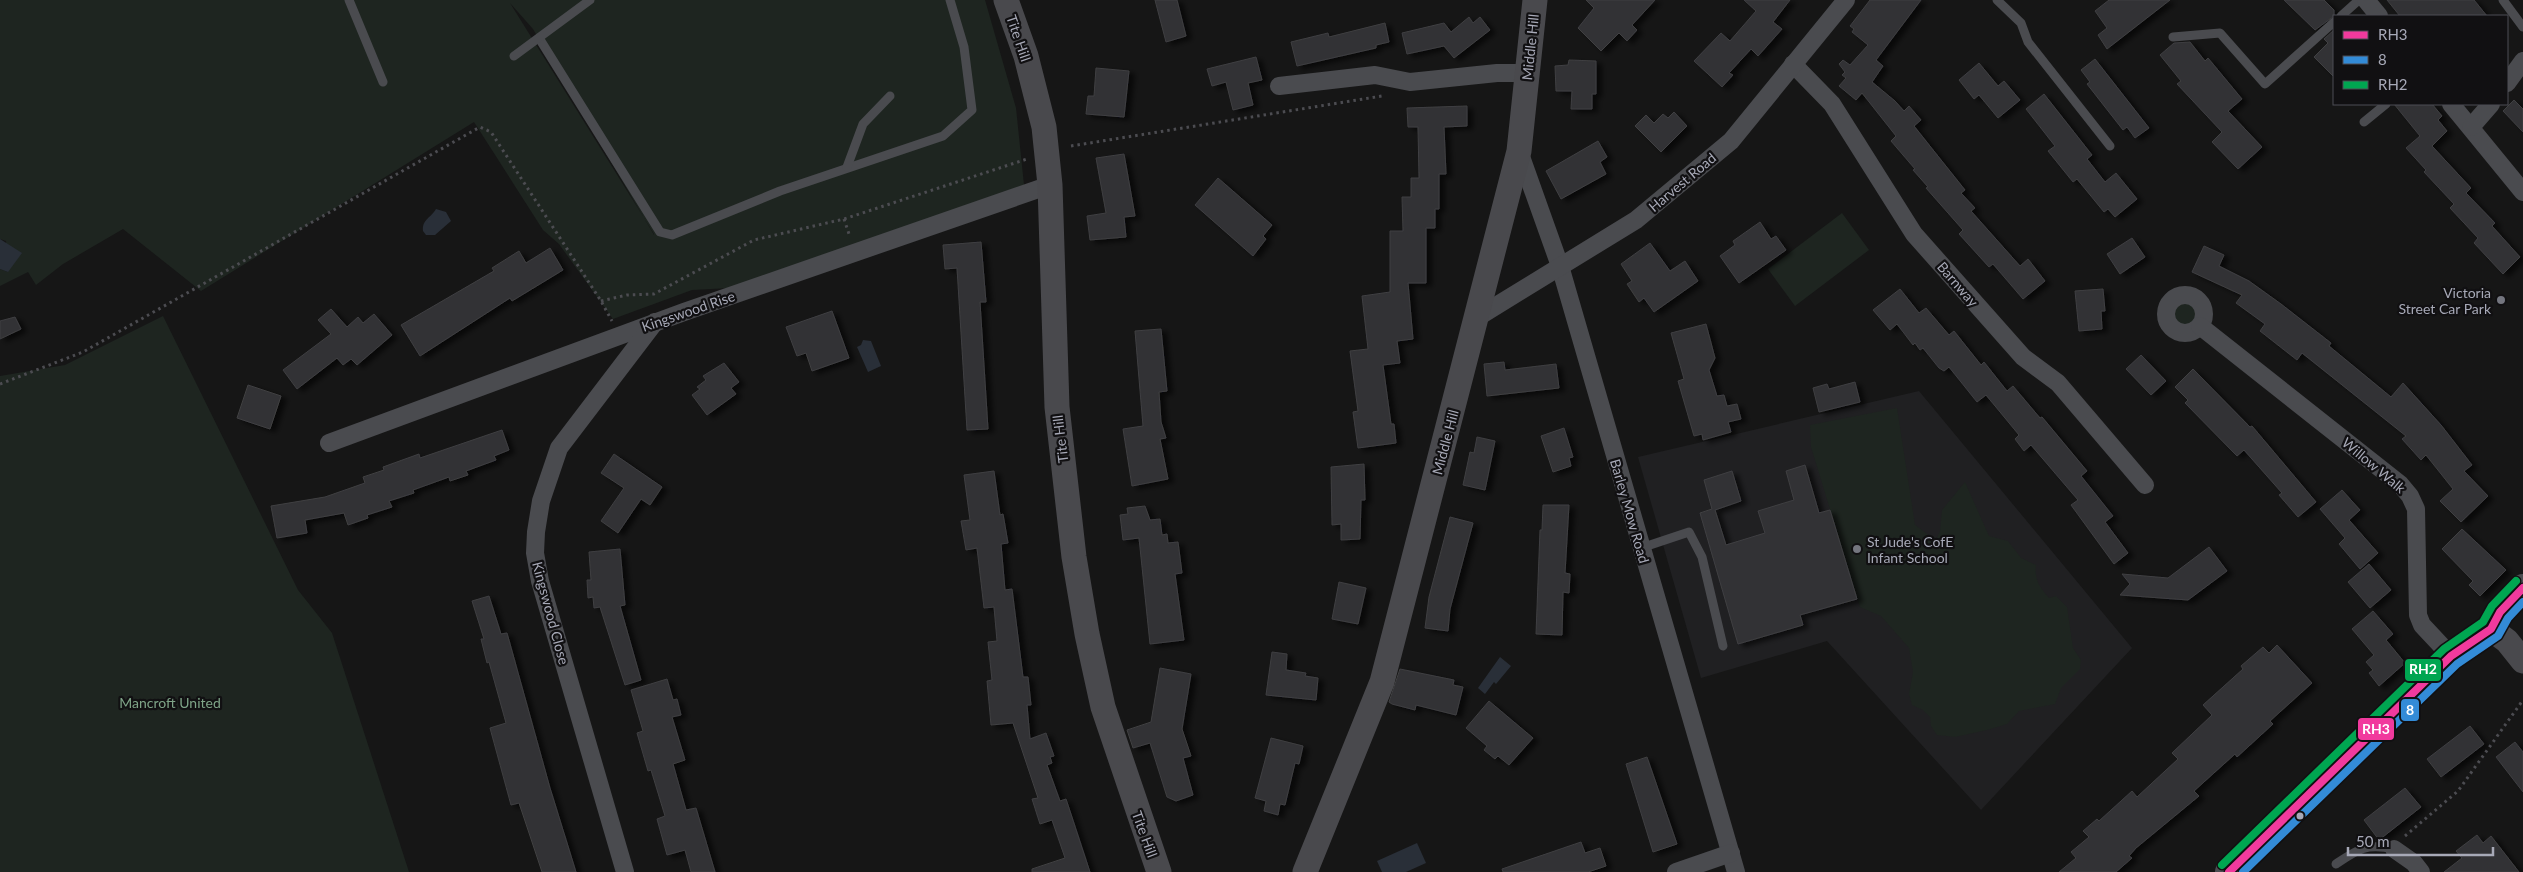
<svg xmlns="http://www.w3.org/2000/svg" width="2523" height="872" font-family="Lato,sans-serif">
<defs>
<filter id="shadow"><feDropShadow dx="5.5" dy="3" stdDeviation="2.5" flood-color="#0009"/></filter>
</defs>
<rect width="100%" height="100%" fill="#161616"/>
<polygon fill="#202022" points="1919,391 2132,648 1981,810 1827,641 1701,678 1638,457"/>
<g fill="#1e2520" fill-rule="evenodd">
<path d="M0 0H985L1016 108 1024 185 786 285 692 290 613 319 559 244 543 230 474 122 201 291 123 229 63 264 36 285 28 272 0 286V269L8 272 6 241 0 239ZM510 3 533 29 654 235V234Z"/>
<polygon points="1842,213 1869,250 1795,306 1768,269"/>
<circle cx="2185" cy="314" r="12"/>
<polygon points="163,316 298,590 332,633 409,872 0,872 0,376 65,365"/>
<path d="M1897 408 1915 525 1931 537 1937 538 1940 531 1942 510 1965 482 1989 536 2008 541 2021 558 2036 565C2034 579 2040 588 2049 598L2056 596 2067 607 2073 648 2081 660 2080 669 2061 688 2055 704 2019 711 2007 724 1987 730 1955 737 1937 735 1931 726 1930 717 1923 710 1912 705 1909 694 1913 672 1909 648 1881 616 1860 607 1811 447 1810 425Z"/>
</g>
<g fill="#292f38">
<path d="M436 209 446 212 451 221 435 235H426L423 231C422 219 431 218 436 209Z"/>
<polygon points="0,239 22,253 8,272 0,269"/>
<polygon points="863,340 871,341 881,366 868,372 857,347 861,345"/>
<polygon points="1500,657 1511,666 1496,684 1494,682 1485,694 1478,688"/>
<polygon points="1417,843 1426,863 1406,872 1382,872 1377,861"/>
</g>
<g fill="#323234" stroke="#3f3f42" filter="url(#shadow)">
<polygon points="1155,0 1177,0 1186,36 1166,42"/>
<polygon points="1586,0 1655,0 1632,25 1637,30 1627,41 1619,33 1601,51 1578,28 1594,8"/>
<polygon points="1744,0 1790,0 1773,22 1782,29 1758,56 1751,49 1729,73 1733,75 1722,87 1694,61 1721,33 1730,41 1756,11"/>
<polygon points="1870,0 1921,0 1876,60 1883,66 1872,82 1895,101 1904,111 1909,106 1921,120 1914,126 1965,190 1961,193 1975,208 1971,211 2020,266 2028,259 2045,281 2023,299 1993,264 1989,267 1959,234 1963,230 1926,188 1928,187 1913,170 1915,169 1891,141 1896,136 1862,93 1856,100 1839,86 1846,78 1842,75 1845,72 1839,64 1843,60 1850,65 1868,45 1852,32 1854,29 1850,26"/>
<polygon points="2109,0 2170,0 2107,49 2098,35 2107,28 2095,11"/>
<polygon points="2284,0 2324,0 2334,10 2334,16 2315,30"/>
<polygon points="2387,0 2474,0 2487,16 2400,16"/>
<polygon points="1469,17 1473,23 1480,17 1490,30 1454,58 1444,46 1407,54 1402,33 1444,23 1451,32"/>
<polygon points="1385,23 1389,42 1376,45 1376,48 1297,66 1291,42 1328,33 1329,37"/>
<polygon points="2334,30 2334,77 2314,57 2328,43 2324,39"/>
<polygon points="2190,42 2205,61 2208,58 2242,99 2228,111 2262,147 2238,169 2212,142 2222,132 2177,84 2181,81 2160,55 2174,43"/>
<polygon points="1256,57 1262,80 1248,83 1253,105 1233,110 1226,82 1212,86 1207,69"/>
<polygon points="2095,59 2149,128 2135,138 2127,127 2123,130 2087,84 2090,82 2081,70"/>
<polygon points="1569,60 1596,61 1596,94 1592,94 1592,109 1571,109 1572,91 1556,91 1555,66 1568,65"/>
<polygon points="1979,63 1998,86 2004,81 2020,100 1998,118 1979,95 1974,99 1959,80"/>
<polygon points="1096,68 1129,71 1124,117 1086,114 1088,96 1094,96"/>
<polygon points="2044,94 2092,155 2087,159 2105,182 2116,173 2137,199 2115,217 2108,209 2104,212 2077,179 2073,182 2048,151 2055,146 2026,109"/>
<polygon points="2514,100 2523,109 2523,132 2503,111"/>
<polygon points="2394,104 2432,104 2442,116 2438,120 2447,131 2432,146 2471,188 2466,193 2495,223 2492,226 2520,257 2503,274 2474,243 2478,238 2450,208 2454,204 2424,172 2426,170 2406,148 2420,136"/>
<polygon points="1467,106 1467,126 1444,127 1446,174 1439,174 1439,209 1435,209 1435,228 1426,228 1426,283 1408,283 1413,339 1397,341 1400,363 1383,365 1391,424 1394,424 1396,443 1358,448 1353,412 1358,411 1350,351 1368,349 1362,296 1390,292 1390,231 1403,231 1402,197 1411,197 1411,178 1419,178 1418,127 1408,127 1407,108"/>
<polygon points="1674,112 1687,126 1661,152 1635,126 1646,115 1654,123 1663,114 1668,118"/>
<polygon points="1598,141 1607,157 1600,162 1606,174 1561,199 1546,171"/>
<polygon points="1124,154 1135,216 1124,217 1126,237 1090,240 1087,216 1106,213 1096,158"/>
<polygon points="1218,178 1272,225 1263,236 1266,239 1253,256 1195,205"/>
<polygon points="1760,222 1771,239 1776,236 1786,250 1739,283 1720,256 1735,245 1733,241"/>
<polygon points="2132,238 2145,257 2120,274 2107,254"/>
<polygon points="981,242 986,302 980,302 988,429 967,430 957,268 945,269 943,245"/>
<polygon points="1650,243 1670,271 1685,261 1698,281 1654,312 1644,298 1639,302 1627,284 1632,281 1621,264"/>
<polygon points="2204,246 2224,255 2219,266 2249,281 2281,304 2331,343 2329,346 2391,397 2403,383 2441,425 2472,465 2464,471 2488,496 2461,522 2440,501 2453,489 2426,455 2421,460 2402,439 2406,436 2302,353 2297,360 2260,331 2265,324 2236,303 2242,295 2192,272"/>
<polygon points="550,248 563,270 512,301 510,298 420,356 401,325 494,271 492,268 519,251 526,263"/>
<polygon points="1900,289 1919,313 1926,308 1949,335 1954,331 1981,365 1984,362 2007,391 2013,386 2040,418 2042,417 2087,471 2081,476 2113,516 2105,522 2128,553 2114,564 2071,505 2078,500 2031,445 2024,451 2015,439 2019,435 1986,395 1977,402 1949,367 1944,371 1939,368 1923,348 1920,350 1915,343 1913,345 1897,324 1890,330 1873,310"/>
<polygon points="2103,289 2105,311 2101,311 2102,329 2079,331 2075,291"/>
<polygon points="331,309 347,327 358,317 363,323 374,314 392,335 357,365 351,359 343,365 337,358 297,389 283,370 331,334 318,320"/>
<polygon points="832,311 849,358 812,371 806,353 797,356 786,327"/>
<polygon points="15,317 21,329 0,339 0,321"/>
<polygon points="1706,324 1715,358 1709,370 1717,396 1724,395 1727,406 1737,404 1741,419 1728,422 1731,432 1703,440 1702,434 1694,436 1678,381 1684,379 1671,333"/>
<polygon points="1161,329 1167,391 1159,392 1161,422 1166,438 1160,439 1168,479 1132,486 1123,429 1143,426 1135,331"/>
<polygon points="2141,355 2166,381 2151,395 2126,369"/>
<polygon points="1504,362 1505,370 1556,364 1559,388 1487,396 1484,364"/>
<polygon points="724,363 739,382 731,388 736,394 707,415 692,395 700,389 697,387 706,380 703,376"/>
<polygon points="2193,369 2250,427 2252,426 2316,502 2298,517 2279,495 2282,493 2244,450 2237,456 2185,403 2188,400 2175,387"/>
<polygon points="1855,382 1860,402 1819,412 1813,388 1827,384 1829,389"/>
<polygon points="248,385 281,396 270,429 237,418"/>
<polygon points="1564,428 1573,457 1569,458 1571,466 1553,472 1541,436"/>
<polygon points="502,430 509,450 494,456 496,460 466,471 468,475 450,481 449,477 413,490 414,493 389,501 392,507 367,515 368,518 348,525 344,513 305,520 307,533 277,538 271,506 325,497 365,483 363,477 384,470 383,467 419,454 420,458"/>
<polygon points="1477,437 1495,441 1485,490 1463,485 1470,452 1474,453"/>
<polygon points="614,454 662,487 650,505 641,499 618,533 601,521 624,488 601,473"/>
<polygon points="1364,464 1365,500 1361,500 1360,539 1341,540 1341,524 1332,525 1331,467"/>
<polygon points="1805,465 1819,513 1830,510 1857,599 1800,615 1803,625 1738,644 1700,513 1712,509 1704,480 1732,471 1741,501 1715,510 1726,545 1765,533 1758,511 1794,500 1786,471"/>
<polygon points="994,471 1000,515 1003,514 1008,543 1001,544 1005,590 1012,589 1023,677 1028,677 1031,705 1027,705 1030,739 1046,733 1054,756 1050,757 1052,763 1047,765 1060,801 1066,799 1090,872 1032,872 1032,869 1065,858 1052,820 1040,824 1032,799 1038,798 1013,723 991,725 987,681 992,680 988,642 997,641 994,607 984,608 977,548 966,550 961,521 970,520 964,475"/>
<polygon points="2342,490 2360,510 2349,520 2378,553 2360,569 2339,544 2345,538 2320,509"/>
<polygon points="1543,505 1569,505 1565,573 1570,574 1569,593 1563,592 1562,635 1536,634 1540,530 1542,530"/>
<polygon points="1145,506 1150,520 1160,519 1162,535 1167,534 1168,543 1178,542 1182,573 1175,574 1184,640 1150,644 1139,538 1123,540 1120,515 1128,514 1127,508"/>
<polygon points="1450,517 1473,523 1450,609 1448,631 1425,628 1429,597"/>
<polygon points="2462,529 2506,570 2480,596 2469,585 2473,581 2442,549"/>
<polygon points="2209,547 2227,571 2188,600 2120,595 2130,584 2122,574 2168,578"/>
<polygon points="620,549 625,605 620,606 641,680 625,685 600,607 594,608 593,597 588,598 587,580 591,580 589,552"/>
<polygon points="2369,564 2391,590 2370,608 2348,582"/>
<polygon points="1339,582 1366,588 1358,624 1332,619"/>
<polygon points="489,596 501,634 507,633 550,788 576,872 542,872 519,803 511,805 490,728 506,723 489,662 487,663 481,639 484,639 472,601"/>
<polygon points="2373,611 2393,634 2386,640 2405,663 2379,686 2369,673 2373,670 2366,662 2374,655 2352,629"/>
<polygon points="2277,645 2312,683 2270,721 2273,724 2237,757 2235,754 2194,791 2199,796 2136,848 2129,856 2132,858 2116,872 2059,872 2076,858 2071,852 2089,837 2083,831 2097,819 2099,821 2132,791 2137,797 2178,759 2172,753 2212,715 2203,705 2243,669 2241,666 2263,647 2269,653"/>
<polygon points="1272,652 1287,654 1286,670 1306,673 1305,676 1318,678 1316,700 1266,695"/>
<polygon points="1160,668 1191,674 1182,729 1191,756 1183,758 1193,795 1176,801 1167,797 1150,743 1133,748 1127,730 1151,722"/>
<polygon points="1400,669 1454,680 1453,685 1463,687 1456,715 1416,705 1415,710 1392,704 1389,702"/>
<polygon points="667,679 673,700 677,699 681,715 672,717 685,760 673,764 686,810 696,808 715,872 691,872 685,850 667,855 657,819 665,816 651,770 648,771 637,733 643,731 631,690"/>
<polygon points="1489,701 1533,738 1509,765 1498,756 1495,759 1484,750 1487,746 1466,728"/>
<polygon points="2470,726 2484,744 2441,777 2427,759"/>
<polygon points="1271,738 1303,746 1299,764 1295,763 1285,805 1280,804 1278,815 1264,811 1266,801 1255,798"/>
<polygon points="2515,742 2523,752 2523,792 2496,757"/>
<polygon points="1647,757 1677,844 1653,852 1626,764"/>
<polygon points="2405,788 2421,807 2379,840 2364,820"/>
<polygon points="2477,835 2483,843 2491,836 2519,872 2444,872 2462,858 2456,851"/>
<polygon points="1581,842 1585,853 1600,848 1606,866 1588,872 1503,872 1502,869"/>
</g>
<g fill="none" stroke-linecap="round" stroke-linejoin="round">
<g stroke="#4c4c51" stroke-width="3" stroke-dasharray="2.5 4" stroke-linecap="butt">
<polyline points="1071,146 1382,96"/>
<polyline points="844,219 850,237"/>
<polyline points="601,301 627,295 654,294 754,240 844,219 1027,159"/>
<polyline points="0,384 83,352 480,127 491,132 601,301 612,321"/>
<polyline points="2405,836 2458,791 2523,700"/>
</g>
<g stroke="#4a4b4f" stroke-width="9">
<polyline points="349,0 383,82"/>
<polyline points="1997,0 2021,23 2028,42 2110,146"/>
<polyline points="2503,0 2523,27"/>
<polyline points="2341,16 2359,0"/>
<polyline points="2173,37 2220,33 2265,84 2334,22"/>
<polyline points="539,38 660,232 672,235 780,191 943,136 972,110 964,47 950,0"/>
<polyline points="514,56 590,0"/>
<polyline points="2364,122 2386,104"/>
<polyline points="847,167 863,124 890,96"/>
<polyline points="1641,548 1689,532 1702,557 1723,646"/>
<path d="M2336 864C2358 849 2366 843 2394 849"/>
</g>
<g stroke="#4a4b4f" stroke-width="18">
<polyline points="2366,0 2379,16"/>
<polyline points="1793,64 1832,104 1914,234 2023,357 2058,383 2145,485"/>
<polyline points="2507,83 2523,61"/>
<polyline points="1279,86 1375,75 1410,82 1497,73 1528,73"/>
<polyline points="2451,104 2523,192"/>
<polyline points="2471,127 2491,104"/>
<polyline points="1519,151 1560,266 1736,872"/>
<circle cx="2185" cy="314" r="19"/>
<polyline points="1478,317 1636,220 1731,141 1846,0"/>
<polyline points="2200,326 2400,484 2410,496 2416,509 2418,615 2422,625 2451,656"/>
<polyline points="329,443 684,312 1050,185"/>
<polyline points="2394,849 2414,863 2421,872"/>
<polyline points="625,872 540,581 535,553 536,532 541,501 559,448 655,322"/>
<polyline points="1676,872 1731,853"/>
</g>
<g stroke="#49494d" stroke-width="25">
<polyline points="1006,0 1026,56 1044,127 1050,185 1057,407 1074,557 1087,634 1103,707 1159,872"/>
<polyline points="2491,629 2507,641 2523,661"/>
<polyline points="1305,872 1382,682 1519,151 1535,0"/>
</g>
<polyline stroke="#4c4d51" stroke-width="28" points="2229,872 2451,656 2491,629 2500,612 2523,588"/>
<g stroke="#111012" stroke-width="11">
<polyline id="bus-1" points="2229,872 2451,656 2491,629 2500,612 2523,588"/>
</g>
<g stroke="#111012" stroke-width="11">
<polyline id="bus-2" points="2243,872 2457,664 2498,636 2508,618 2523,602"/>
</g>
<g stroke="#111012" stroke-width="11">
<polyline id="bus-3" points="2222,865 2444,649 2483,622 2492,606 2516,581"/>
</g>
<use href="#bus-1" stroke="#f13a9d" stroke-width="8"/>
<use href="#bus-2" stroke="#338bd7" stroke-width="8"/>
<use href="#bus-3" stroke="#00a651" stroke-width="8"/>
</g>
<g fill="#74767f" stroke="#111012" stroke-width="2">
<circle cx="2501" cy="300" r="5"/>
<circle cx="1857" cy="549" r="5"/>
</g>
<circle fill="#a7a9b7" stroke="#111012" stroke-width="2" cx="2300" cy="816" r="4.5"/>
<g text-anchor="middle" dominant-baseline="central" stroke-width="4.5" stroke-linejoin="round" paint-order="stroke">
<g font-size="14" fill="#a7a9b7" stroke="#111012">
<text transform="translate(1019 38) rotate(71)">Tite Hill</text>
<text transform="translate(1530 47) rotate(-84)">Middle Hill</text>
<text transform="translate(1682 182) rotate(-40)">Harvest Road</text>
<text transform="translate(1958 284) rotate(49)">Barnway</text>
<text transform="translate(688 311) rotate(-19)">Kingswood Rise</text>
<text transform="translate(1060 439) rotate(-97)">Tite Hill</text>
<text transform="translate(1445 442) rotate(-75)">Middle Hill</text>
<text transform="translate(2374 465) rotate(40)">Willow Walk</text>
<text transform="translate(1630 511) rotate(74)">Barley Mow Road</text>
<text transform="translate(551 613) rotate(75)">Kingswood Close</text>
<text transform="translate(1145 834) rotate(70)">Tite Hill</text>
</g>
<g font-size="14" fill="#a7a9b7" stroke="#111012" text-anchor="end">
<text x="2491" y="292">Victoria<tspan x="2491" dy="16">Street Car Park</tspan></text>
<text x="1867" y="541" text-anchor="start">St Jude's CofE<tspan x="1867" dy="16">Infant School</tspan></text>
</g>
<g font-size="14" fill="#7ea387" stroke="#111012">
<text x="170" y="702">Mancroft United</text>
</g>
</g>
<g stroke="#111012" stroke-width="2">
<rect x="2404" y="658" width="38" height="24" rx="5" fill="#00a651"/>
<rect x="2400" y="698" width="20" height="24" rx="5" fill="#338bd7"/>
<rect x="2357" y="717" width="38" height="24" rx="5" fill="#f13a9d"/>
</g>
<g font-size="14" text-anchor="middle" font-weight="bold" fill="#fff">
<text x="2423" y="674">RH2</text>
<text x="2410" y="715">8</text>
<text x="2376" y="734">RH3</text>
</g>
<rect x="2333" y="15" width="175" height="90" fill="#111012" stroke="#4d4d54"/>
<rect x="2343" y="31" width="25" height="8" fill="#f13a9d" stroke="#4d4d54"/>
<text x="2378" y="40" font-size="15" fill="#a7a9b7">RH3</text>
<rect x="2343" y="56" width="25" height="8" fill="#338bd7" stroke="#4d4d54"/>
<text x="2378" y="65" font-size="15" fill="#a7a9b7">8</text>
<rect x="2343" y="81" width="25" height="8" fill="#00a651" stroke="#4d4d54"/>
<text x="2378" y="90" font-size="15" fill="#a7a9b7">RH2</text>
<path d="M2348 847v8h145v-8" fill="none" stroke="#a7a9b7" stroke-width="2.5"/>
<text x="2356" y="847" font-size="15" fill="#a7a9b7" stroke="#111012" stroke-width="4" paint-order="stroke">50 m</text>
</svg>
